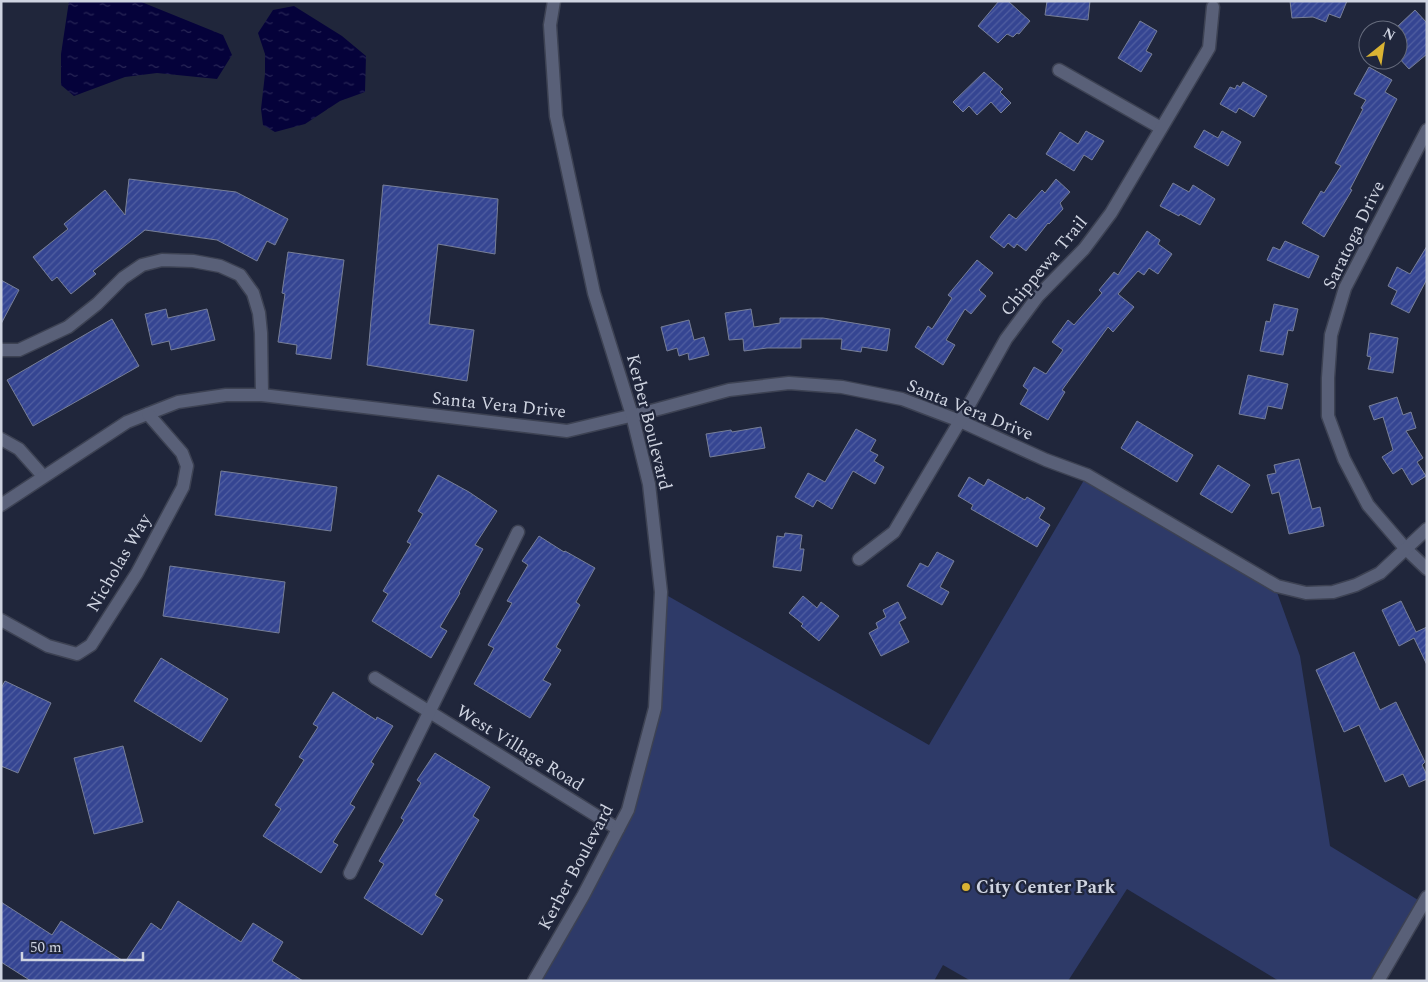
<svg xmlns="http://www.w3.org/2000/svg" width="1428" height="982" font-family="Spectral,serif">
<defs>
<pattern id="water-ripples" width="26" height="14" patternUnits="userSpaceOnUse" patternTransform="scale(1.25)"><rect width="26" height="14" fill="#05023a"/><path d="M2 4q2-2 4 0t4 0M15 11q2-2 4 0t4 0" fill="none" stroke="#282656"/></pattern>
<pattern id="building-hatch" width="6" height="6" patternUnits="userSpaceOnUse" patternTransform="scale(1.25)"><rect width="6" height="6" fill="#354592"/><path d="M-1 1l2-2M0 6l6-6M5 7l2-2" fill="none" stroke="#515fa1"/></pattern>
</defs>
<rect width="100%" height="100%" fill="#20263b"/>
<polygon fill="#2e3a68" points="1087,475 1274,584 1300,656 1330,846 1423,903 1378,981 1279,981 1127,889 1068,981 971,981 943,965 934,981 534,981 618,829 655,708 661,592 929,745"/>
<g fill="url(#water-ripples)">
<polygon points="69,1 139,1 223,35 232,55 217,79 157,73 125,77 74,96 61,85 61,54"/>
<polygon points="294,6 342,36 366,56 365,92 340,101 305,124 275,132 263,125 261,109 265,74 265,54 258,33 273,10"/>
</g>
<g fill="url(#building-hatch)" stroke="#777f98">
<polygon points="999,1 1008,1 1030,21 1019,34 1017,33 1013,37 1007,34 998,43 978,26"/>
<polygon points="1047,1 1090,1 1088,20 1045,15"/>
<polygon points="1290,1 1347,1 1340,18 1329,14 1326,22 1313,17 1292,18"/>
<polygon points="1415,10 1427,23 1427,54 1409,69 1398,57 1398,53 1404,48 1398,42 1398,26"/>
<polygon points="1140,21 1157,31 1146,51 1152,54 1141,72 1118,58"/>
<polygon points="1369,67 1392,80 1385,92 1397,99 1350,189 1352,190 1324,237 1302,223 1321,191 1324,193 1341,166 1335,163 1363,109 1361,108 1366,100 1354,94"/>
<polygon points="984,72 1003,89 1000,92 1011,103 1001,113 991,102 977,115 969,106 963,112 953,102"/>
<polygon points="1243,82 1267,96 1254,117 1239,108 1236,113 1220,104 1230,87 1235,89 1237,85 1240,87"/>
<polygon points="1204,130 1218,138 1222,131 1241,142 1228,166 1194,147"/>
<polygon points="1086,131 1104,141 1092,160 1084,155 1074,171 1046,154 1060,132 1078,144"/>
<polygon points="129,179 236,192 288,219 275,245 267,241 257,261 217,240 145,230 93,271 96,274 71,294 57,277 52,281 33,257 68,229 64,224 105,190 125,215"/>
<polygon points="1056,179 1070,192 1060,203 1063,209 1049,224 1048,223 1026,251 1017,244 1014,248 1008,243 1004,248 990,237 1009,214 1016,219 1042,190 1045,193"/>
<polygon points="1173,183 1189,192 1193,185 1215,199 1200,225 1180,214 1179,216 1160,206"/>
<polygon points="383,185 498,199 495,254 438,244 429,324 474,330 467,381 367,365"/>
<polygon points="1147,231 1160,240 1158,244 1172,254 1158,274 1149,268 1144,275 1138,271 1118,294 1134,307 1113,332 1108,327 1062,390 1065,392 1048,420 1020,404 1028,390 1023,386 1034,367 1046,374 1063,350 1052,342 1068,320 1074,325 1102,293 1099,290 1114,272 1118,275"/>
<polygon points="1285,241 1319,256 1309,278 1267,260 1273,247 1280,250"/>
<polygon points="1427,246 1427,279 1409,313 1391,304 1397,291 1388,286 1397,267 1410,274"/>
<polygon points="288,252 344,260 331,359 296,354 297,345 278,342 285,294 282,293"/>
<polygon points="977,260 993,273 979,290 986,296 971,314 965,309 946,340 955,345 943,365 915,347 928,326 932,329 952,298 948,295"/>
<polygon points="1,280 19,290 1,324"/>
<polygon points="1274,304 1298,309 1293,331 1288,330 1283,355 1260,351 1266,321 1270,322"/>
<polygon points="166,309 168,318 207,309 215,340 171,350 169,341 152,345 145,314"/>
<polygon points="751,309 754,327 780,323 780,318 823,318 890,329 887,351 862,347 861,352 841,349 842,339 801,339 801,348 767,348 744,351 743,339 729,340 725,313"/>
<polygon points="112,319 139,366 33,426 7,380"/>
<polygon points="689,320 694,340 704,337 709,355 689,360 688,353 679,356 677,348 667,351 661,327"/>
<polygon points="1370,333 1398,338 1393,373 1368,369 1371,357 1367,356"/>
<polygon points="1248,375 1288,384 1282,409 1268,406 1265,419 1239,414"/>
<polygon points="1397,397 1403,415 1411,412 1416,428 1406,431 1423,458 1417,462 1426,476 1412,485 1402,468 1393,474 1382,457 1393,450 1383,417 1374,420 1369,406"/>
<polygon points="1137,421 1193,455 1177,482 1121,448"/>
<polygon points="761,427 765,448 710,457 706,434 731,430 732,432"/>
<polygon points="856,429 876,440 870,451 878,455 874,461 884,467 875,484 853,471 832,509 817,500 813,507 795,497 808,473 825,482"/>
<polygon points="1299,459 1312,509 1320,507 1324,526 1289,534 1279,492 1272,494 1267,475 1276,473 1274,465"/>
<polygon points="1218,465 1250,485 1232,513 1200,494"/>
<polygon points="221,471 337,487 331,531 215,515"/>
<polygon points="438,475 469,492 497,511 475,545 483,549 459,592 460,593 440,627 447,631 431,658 372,621 388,594 383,591 411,544 407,542 423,514 418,511"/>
<polygon points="969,477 984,486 988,479 1025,500 1027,497 1045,508 1039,518 1050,525 1037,547 971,509 973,505 958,496"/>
<polygon points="785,533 802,535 800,549 804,549 801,571 773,567 777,536 784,537"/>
<polygon points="539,536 564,552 565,551 595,568 576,602 580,605 556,647 561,650 543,680 551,684 530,718 474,684 494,648 488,645 512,603 507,601 528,565 522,561"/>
<polygon points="937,552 954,561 940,587 949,592 942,605 907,586 920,563 928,567"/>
<polygon points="170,566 285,582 279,633 163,616"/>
<polygon points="803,596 817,608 821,602 839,616 819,641 801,626 803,624 789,613"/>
<polygon points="1401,601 1416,632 1427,627 1427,665 1414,638 1399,646 1382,610"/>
<polygon points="898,602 906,618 899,622 909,642 881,656 869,633 878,628 876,623 886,617 883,610"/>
<polygon points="1354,652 1380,710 1396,702 1425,762 1422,765 1427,775 1427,779 1409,787 1403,774 1385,782 1359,725 1344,732 1316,670"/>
<polygon points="161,658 228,699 201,742 134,701"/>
<polygon points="5,681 51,703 18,773 1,766 1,688"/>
<polygon points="333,692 376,720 377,717 393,726 371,762 374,764 350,804 355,807 333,842 338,845 321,873 263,836 281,809 275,805 304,760 299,757 318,727 313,724"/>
<polygon points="123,746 143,822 94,834 74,758"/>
<polygon points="435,753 490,787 473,816 479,820 435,895 443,900 422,935 364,898 384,864 379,861 404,820 401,818 421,783 417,780"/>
<polygon points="178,901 241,942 253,923 283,942 272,961 303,981 31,981 1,962 1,902 52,935 61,921 125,962 151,923 161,930"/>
</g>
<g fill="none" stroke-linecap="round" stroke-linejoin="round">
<g stroke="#3d4253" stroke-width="15">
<g id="minor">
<polyline points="1059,70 1161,128"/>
<polyline points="1427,130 1345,288 1331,335 1328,378 1328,416 1344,459 1368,505 1405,548 1427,569"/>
<polyline points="1,350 19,350 68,327 97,304 123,278 142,265 162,260 193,261 220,266 240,275 253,293 259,313 261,333 262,395"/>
<polyline points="1,439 19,449 43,476"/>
<polyline points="1,505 127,422 178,402 226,395 262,395 567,431 651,411 729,390 789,383 842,387 902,399 960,421 1046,460 1087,475 1277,586 1306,593 1333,592 1356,585 1380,573 1427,529"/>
<polyline points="859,559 894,532 960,421 1006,339 1038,296 1084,249 1111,213 1209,48 1213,7"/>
<polyline points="1,620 48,646 77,654 91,645 137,573 183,487 187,466 182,453 148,414"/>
<polyline points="375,678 618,829"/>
<polyline points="350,873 518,532"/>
<polyline points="1378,981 1427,897"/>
</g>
</g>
<g stroke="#3d4253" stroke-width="15">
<polyline id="tertiary" points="534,981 583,896 628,810 655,708 661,592 649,484 632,415 594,293 556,116 550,25 554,1"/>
</g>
<use href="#minor" stroke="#596078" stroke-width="12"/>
<use href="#tertiary" stroke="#596078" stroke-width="12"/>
</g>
<circle fill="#dab333" stroke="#20263b" stroke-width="2" cx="966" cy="887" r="5"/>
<g text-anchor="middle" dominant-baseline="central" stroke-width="4.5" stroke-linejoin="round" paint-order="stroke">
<g font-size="18" fill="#cfd4e1" stroke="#20263b">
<text transform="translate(1354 235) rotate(-64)">Saratoga Drive</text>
<text transform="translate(1044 266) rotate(-50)">Chippewa Trail</text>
<text transform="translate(499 405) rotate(6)">Santa Vera Drive</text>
<text transform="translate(970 410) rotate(22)">Santa Vera Drive</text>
<text transform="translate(649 422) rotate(76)">Kerber Boulevard</text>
<text transform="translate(119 563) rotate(-60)">Nicholas Way</text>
<text transform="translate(520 748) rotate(32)">West Village Road</text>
<text transform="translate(576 867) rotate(-62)">Kerber Boulevard</text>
</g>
<g font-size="18" font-weight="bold" fill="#cfd4e1" stroke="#20263b" text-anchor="start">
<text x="976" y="887">City Center Park</text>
</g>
</g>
<rect width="1428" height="982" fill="none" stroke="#cfd4e1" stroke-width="5"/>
<g transform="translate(1383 45) rotate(30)"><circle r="24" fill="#20263b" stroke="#666c7d"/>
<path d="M0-4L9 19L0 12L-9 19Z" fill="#dab333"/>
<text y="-8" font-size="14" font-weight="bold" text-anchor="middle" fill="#cfd4e1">N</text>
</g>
<path d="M22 952v8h121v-8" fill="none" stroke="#cfd4e1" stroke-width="2.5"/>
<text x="30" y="952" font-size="15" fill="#cfd4e1" stroke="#20263b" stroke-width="4" paint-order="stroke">50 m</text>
</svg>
